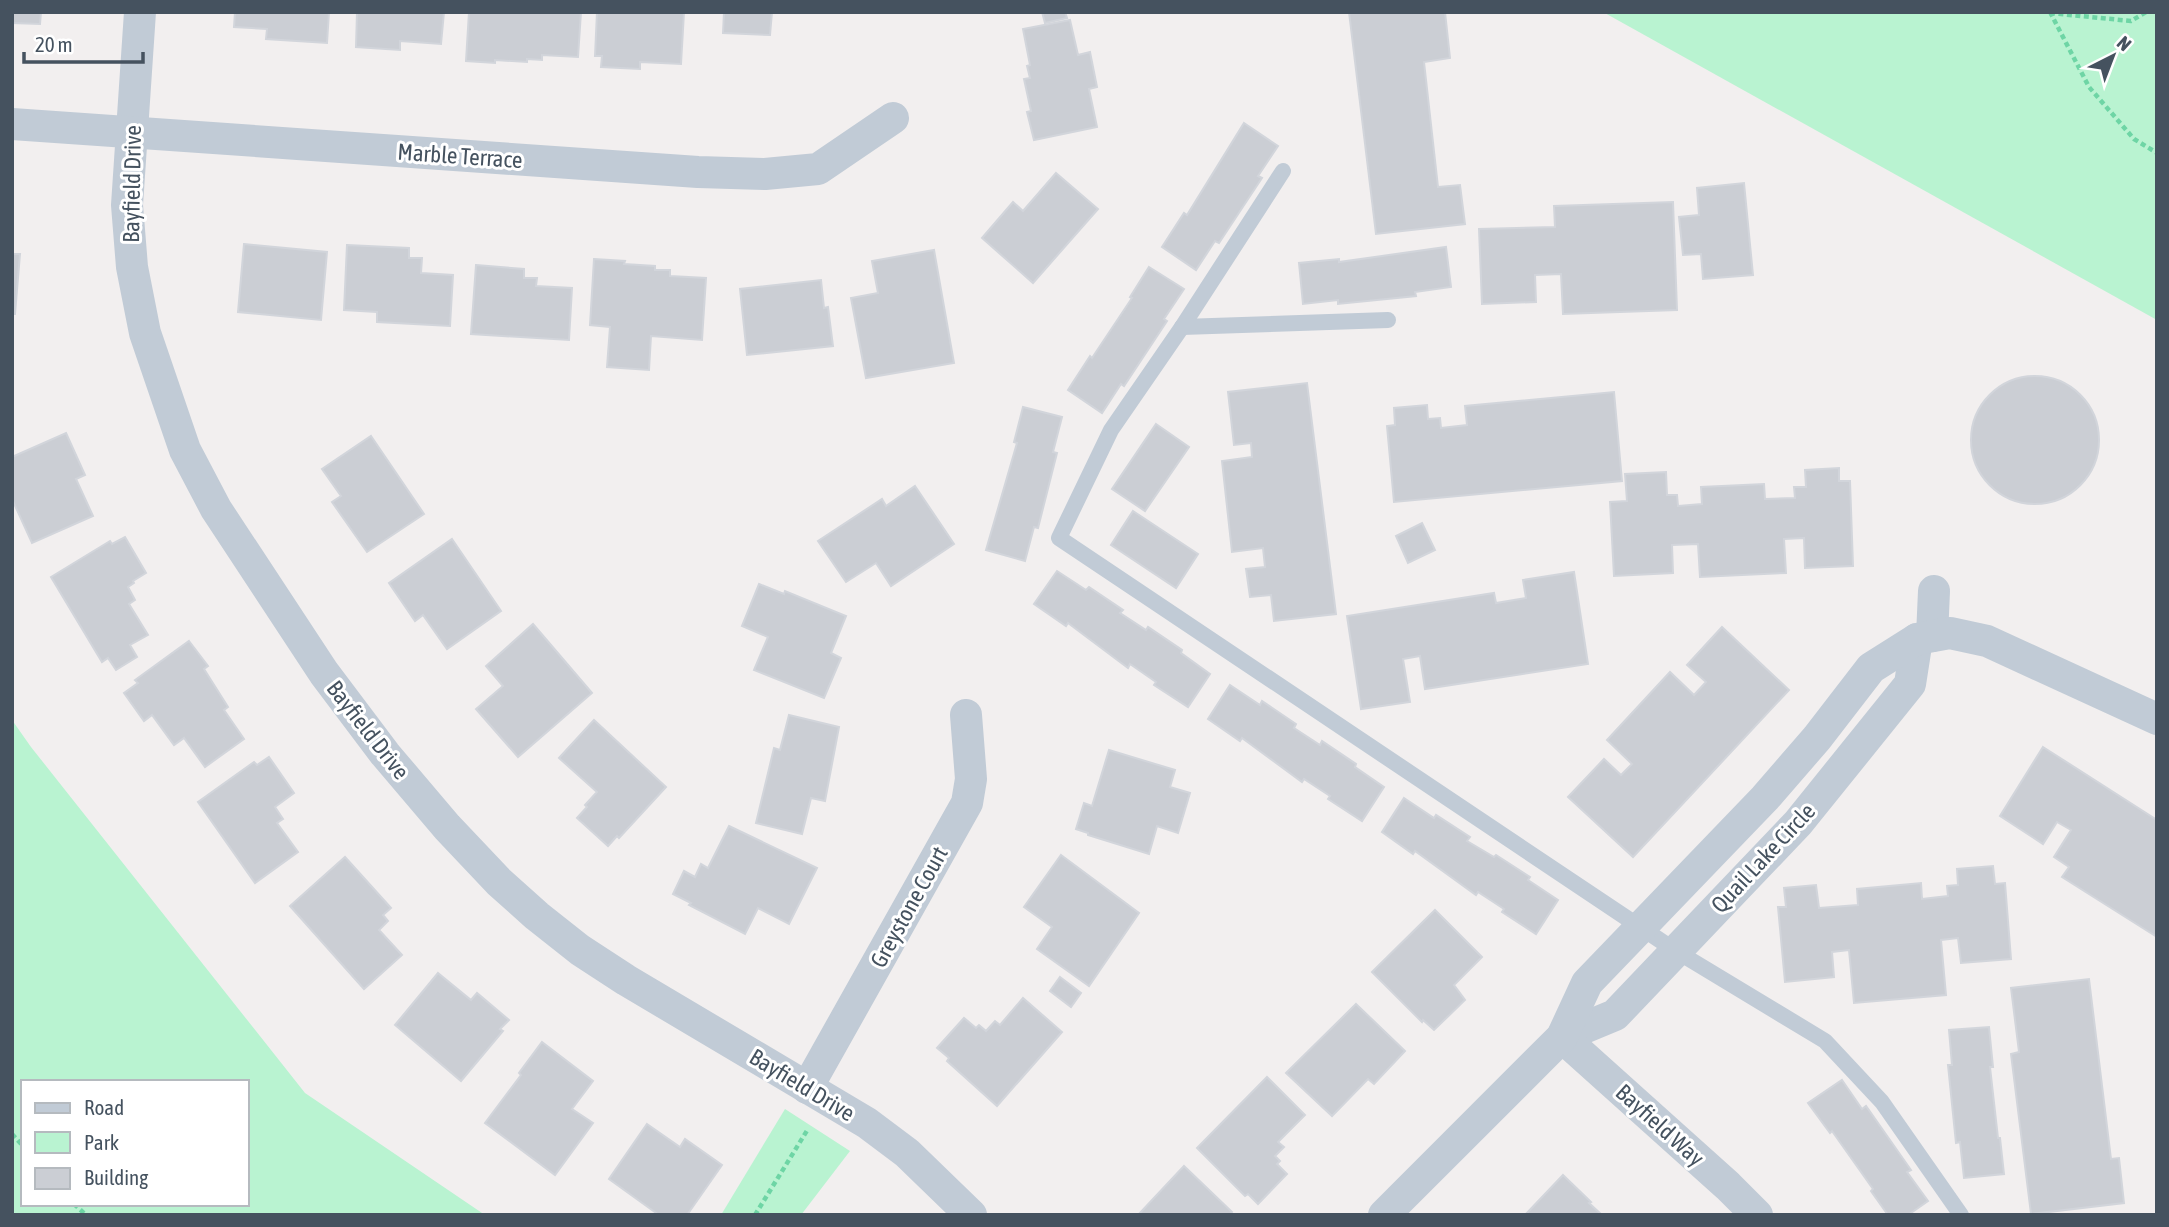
<svg xmlns="http://www.w3.org/2000/svg" width="2169" height="1227" font-family="'Asap Condensed',sans-serif">
<rect width="100%" height="100%" fill="#f2efef"/>
<g fill="#b9f3d1" fill-rule="evenodd">
<polygon points="1603,12 2157,12 2157,320"/>
<path d="M12 720 31 747 305 1093 485 1215H12ZM23 1082H247V1204H23Z"/>
<polygon points="785,1109 850,1151 801,1215 721,1215"/>
</g>
<g fill="#cbced4" stroke="#d2d5db" stroke-width="2">
<polygon points="12,12 41,12 40,24 12,23"/>
<polygon points="235,12 329,12 327,43 266,39 267,29 234,27"/>
<polygon points="357,12 444,12 441,44 400,41 400,50 356,47"/>
<polygon points="469,12 581,12 578,57 542,55 542,60 527,59 527,62 495,60 495,63 466,61"/>
<polygon points="597,12 684,12 681,64 640,62 640,69 601,67 602,56 595,56"/>
<polygon points="724,12 772,12 770,35 723,33"/>
<polygon points="1042,12 1065,12 1067,18 1045,23"/>
<polygon points="1349,12 1445,12 1450,58 1424,62 1438,187 1460,185 1465,224 1376,234"/>
<polygon points="1070,20 1078,55 1090,52 1097,87 1089,89 1097,127 1034,140 1027,112 1031,111 1024,79 1030,78 1027,66 1030,65 1023,29"/>
<polygon points="1244,123 1278,146 1258,176 1262,178 1219,243 1215,241 1196,270 1162,247 1184,213 1187,215"/>
<polygon points="1056,173 1098,209 1033,283 982,238 1013,202 1023,211"/>
<polygon points="1744,183 1753,275 1703,279 1701,254 1683,255 1679,217 1699,215 1697,188"/>
<polygon points="1673,202 1677,310 1563,314 1561,274 1535,275 1536,302 1482,304 1479,229 1555,227 1554,206"/>
<polygon points="244,244 327,252 321,320 238,312"/>
<polygon points="347,245 409,248 409,258 422,258 421,273 453,275 450,326 377,322 377,312 344,310"/>
<polygon points="1446,247 1451,287 1415,292 1416,296 1338,304 1338,300 1303,304 1299,263 1339,259 1339,262"/>
<polygon points="934,250 954,363 866,378 851,298 878,293 872,261"/>
<polygon points="12,254 20,254 15,314 12,314"/>
<polygon points="594,259 625,261 624,264 655,266 655,270 670,270 670,276 706,278 702,340 651,336 649,370 607,367 610,327 590,325"/>
<polygon points="476,265 524,269 524,278 537,278 536,286 572,288 569,340 471,334"/>
<polygon points="1149,267 1184,289 1164,319 1167,321 1124,386 1121,384 1102,413 1068,390 1090,356 1092,358 1132,298 1130,297"/>
<polygon points="821,280 824,308 828,307 833,346 747,355 740,289"/>
<circle cx="2035" cy="440" r="64"/>
<polygon points="1307,383 1336,614 1274,621 1271,595 1250,597 1246,569 1265,567 1263,548 1232,552 1222,461 1252,457 1251,443 1234,445 1228,392"/>
<polygon points="1614,392 1622,481 1394,502 1387,426 1395,425 1394,408 1427,405 1428,419 1440,418 1441,428 1467,425 1465,406"/>
<polygon points="1023,407 1062,417 1053,452 1057,453 1038,528 1034,527 1025,561 986,550 1017,443 1014,442"/>
<polygon points="1156,424 1189,447 1145,511 1112,489"/>
<polygon points="66,433 85,475 76,479 93,516 32,543 12,499 12,457"/>
<polygon points="371,436 424,514 367,552 332,502 341,496 322,469"/>
<polygon points="1839,468 1839,481 1850,481 1853,566 1805,568 1804,538 1784,539 1786,573 1700,577 1698,544 1672,545 1673,573 1614,576 1610,502 1627,501 1625,474 1666,472 1667,495 1677,495 1678,506 1702,504 1701,487 1764,484 1765,499 1795,498 1794,487 1806,487 1805,470"/>
<polygon points="915,486 954,544 891,586 876,563 846,582 818,541 882,499 886,506"/>
<polygon points="1133,511 1198,554 1176,588 1111,545"/>
<polygon points="1422,523 1435,550 1408,563 1396,536"/>
<polygon points="125,537 146,573 133,581 134,583 128,587 135,600 129,604 148,635 130,645 137,657 116,670 108,658 102,662 51,577 110,541 112,544"/>
<polygon points="452,539 501,611 447,649 423,615 415,621 389,583"/>
<polygon points="1057,571 1086,590 1089,587 1123,610 1120,613 1146,630 1148,627 1182,650 1181,653 1210,674 1188,707 1154,685 1156,682 1130,664 1128,668 1068,623 1066,626 1034,604"/>
<polygon points="1574,572 1588,664 1425,689 1420,656 1403,659 1410,702 1361,709 1347,616 1494,593 1496,603 1526,598 1523,580"/>
<polygon points="759,584 784,594 785,591 846,616 831,653 841,658 824,698 754,670 768,637 742,626"/>
<polygon points="533,624 592,693 518,757 476,709 503,686 486,666"/>
<polygon points="1722,627 1789,690 1633,857 1568,797 1604,759 1621,775 1632,764 1607,740 1670,672 1694,695 1706,682 1687,665"/>
<polygon points="189,641 208,666 204,669 228,707 224,710 244,739 205,767 184,738 174,745 152,715 144,721 124,693 138,683 135,680"/>
<polygon points="1230,685 1260,705 1262,701 1296,724 1294,728 1320,745 1322,741 1356,764 1355,767 1384,787 1362,821 1328,799 1330,796 1304,779 1302,782 1242,738 1240,741 1208,719"/>
<polygon points="789,715 839,727 825,801 811,798 802,834 756,823 774,748 780,750"/>
<polygon points="594,720 666,787 619,838 617,836 608,846 577,818 587,807 585,805 597,792 559,758"/>
<polygon points="2043,747 2157,820 2157,937 2062,877 2069,867 2054,857 2071,830 2057,822 2043,844 2000,816"/>
<polygon points="1109,750 1175,770 1170,787 1190,793 1178,833 1157,826 1149,854 1088,835 1088,833 1076,829 1084,803 1092,806"/>
<polygon points="269,757 294,793 275,807 283,819 277,823 298,852 255,883 198,802 254,762 257,765"/>
<polygon points="1404,798 1434,818 1436,815 1470,837 1467,841 1494,857 1496,855 1530,877 1528,880 1558,900 1536,934 1502,912 1504,909 1478,892 1476,895 1415,851 1413,854 1382,832"/>
<polygon points="729,826 817,868 789,924 758,908 745,934 689,905 691,903 673,894 684,871 695,877 701,864 708,868"/>
<polygon points="1061,855 1139,913 1089,986 1037,949 1052,927 1024,907"/>
<polygon points="345,857 391,908 383,915 388,921 379,930 402,955 364,989 290,906"/>
<polygon points="1993,866 1995,884 2005,883 2011,959 1961,963 1958,938 1941,940 1946,995 1854,1003 1849,950 1832,952 1834,977 1785,982 1778,907 1786,907 1784,888 1816,885 1819,908 1858,905 1857,889 1921,883 1922,899 1948,896 1947,886 1958,885 1957,869"/>
<polygon points="1435,910 1482,957 1454,985 1465,1000 1434,1030 1423,1020 1422,1022 1372,972"/>
<polygon points="438,973 471,1000 477,993 509,1020 500,1029 503,1031 461,1081 395,1025"/>
<polygon points="1060,977 1081,993 1071,1007 1050,991"/>
<polygon points="2089,979 2111,1159 2119,1158 2124,1203 2031,1214 2011,1054 2019,1052 2011,988"/>
<polygon points="1023,998 1062,1032 997,1106 947,1061 949,1058 937,1048 964,1018 976,1028 979,1025 986,1031 995,1021 1000,1025"/>
<polygon points="1356,1004 1405,1051 1374,1084 1368,1079 1332,1116 1286,1073"/>
<polygon points="1989,1027 1993,1067 1990,1067 1998,1138 2000,1138 2004,1174 1964,1178 1960,1142 1956,1143 1948,1065 1952,1065 1949,1030"/>
<polygon points="542,1042 593,1081 572,1109 593,1123 555,1175 485,1123 521,1075 519,1073"/>
<polygon points="1267,1077 1305,1115 1278,1142 1284,1147 1275,1156 1280,1161 1277,1164 1287,1174 1258,1204 1248,1194 1245,1196 1197,1148"/>
<polygon points="1842,1080 1862,1109 1866,1106 1911,1170 1907,1172 1928,1201 1908,1215 1888,1215 1871,1191 1873,1189 1832,1131 1830,1133 1808,1103"/>
<polygon points="647,1124 680,1147 685,1139 722,1165 687,1215 659,1215 609,1179"/>
<polygon points="1184,1166 1232,1212 1229,1215 1138,1215"/>
<polygon points="1563,1175 1591,1202 1589,1203 1602,1215 1525,1215"/>
</g>
<g fill="none" stroke-linecap="round" stroke-linejoin="round">
<g stroke="#6ed5a5" stroke-width="4.5" stroke-dasharray="5 3.5" stroke-linecap="butt">
<polyline points="2050,12 2089,87 2134,139 2157,153"/>
<polyline points="2050,13 2131,21 2146,12"/>
<polyline points="12,1134 23,1146"/>
<polyline points="74,1204 86,1215"/>
<polyline points="755,1215 808,1129"/>
</g>
<g stroke="#c1cbd6" stroke-width="16">
<polyline points="1283,171 1182,327 1111,430 1059,538 1676,951 1825,1041 1882,1102 1961,1215"/>
<polyline points="1182,327 1388,320"/>
</g>
<g stroke="#c1cbd6" stroke-width="32">
<polyline points="140,12 127,205 132,267 145,333 185,450 216,509 324,673 385,754 447,827 499,882 537,916 580,950 626,980 867,1123 907,1153 971,1215"/>
<polyline points="12,124 698,172 765,174 818,169 893,118"/>
<polyline points="1932,636 1934,591"/>
<polyline points="1562,1037 1615,1015 1798,823 1910,684 1917,639"/>
<polyline points="1562,1037 1728,1186 1757,1215"/>
<polyline points="807,1088 967,803 971,779 966,715"/>
<polyline points="1384,1215 1562,1037 1587,983 1765,798 1817,738 1871,668 1917,639 1950,633 1987,641 2157,719"/>
</g>
</g>
<g text-anchor="middle" dominant-baseline="central" stroke-width="6" stroke-linejoin="round" paint-order="stroke">
<g font-size="23" fill="#45525f" stroke="#fff">
<text transform="translate(460 156) rotate(4)">Marble Terrace</text>
<text transform="translate(132 184) rotate(-89)">Bayfield Drive</text>
<text transform="translate(368 730) rotate(52)">Bayfield Drive</text>
<text transform="translate(1763 858) rotate(-47)">Quail Lake Circle</text>
<text transform="translate(909 907) rotate(-61)">Greystone Court</text>
<text transform="translate(802 1085) rotate(31)">Bayfield Drive</text>
<text transform="translate(1660 1125) rotate(42)">Bayfield Way</text>
</g>
</g>
<rect width="2169" height="1227" fill="none" stroke="#45525f" stroke-width="28"/>
<rect x="21" y="1080" width="228" height="126" fill="#ffffff" stroke="#b5babf" stroke-width="2"/>
<rect x="35" y="1103" width="35" height="10" fill="#c1cbd6" stroke="#b5babf" stroke-width="2"/>
<text x="84" y="1115" font-size="21" fill="#45525f">Road</text>
<rect x="35" y="1132" width="35" height="21" fill="#b9f3d1" stroke="#b5babf" stroke-width="2"/>
<text x="84" y="1150" font-size="21" fill="#45525f">Park</text>
<rect x="35" y="1168" width="35" height="21" fill="#cbced4" stroke="#b5babf" stroke-width="2"/>
<text x="84" y="1185" font-size="21" fill="#45525f">Building</text>
<g transform="translate(2113 56) rotate(42)" stroke="#ffffff" stroke-width="5" paint-order="stroke">
<path d="M0-5L12 26L0 18L-12 26Z" fill="#45525f"/>
<text y="-10" font-size="19" font-weight="bold" text-anchor="middle" fill="#45525f">N</text>
</g>
<path d="M24 52v10h119v-10" fill="none" stroke="#45525f" stroke-width="3.5"/>
<text x="35" y="52" font-size="21" fill="#45525f" stroke="#ffffff" stroke-width="5" paint-order="stroke">20 m</text>
</svg>
